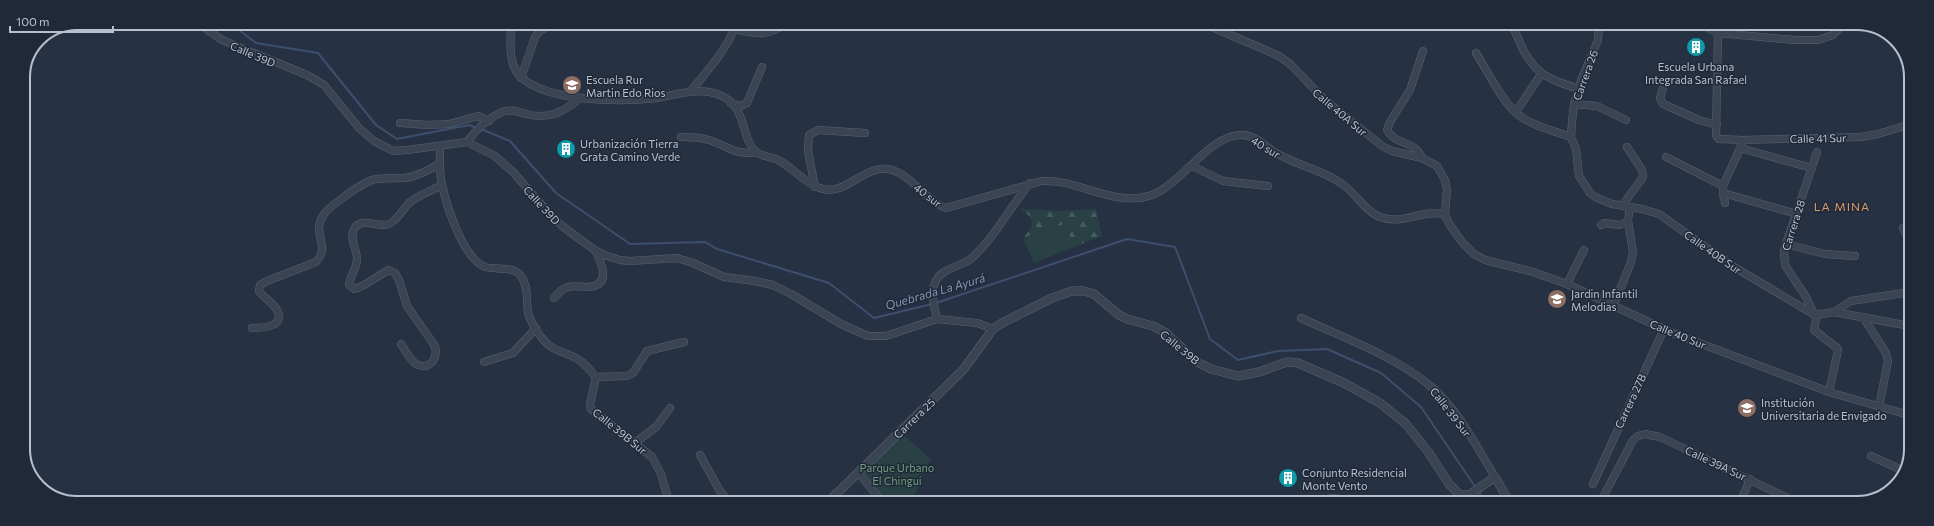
<svg xmlns="http://www.w3.org/2000/svg" width="1934" height="526" font-family="Commissioner,sans-serif">
<defs>
<pattern id="forest-firs" width="22" height="20" patternUnits="userSpaceOnUse"><rect width="22" height="20" fill="#294145"/><path d="M5 1l3.5 6h-7zM16 11l3.5 6h-7z" fill="#465b5f"/></pattern>
</defs>
<rect width="100%" height="100%" fill="#263244"/>
<polygon fill="url(#forest-firs)" points="1020,209 1060,211 1096,209 1102,236 1074,247 1065,224 1023,238 1032,227 1031,217"/>
<g fill="#294145">
<polygon points="1065,224 1074,247 1034,263 1023,238"/>
<polygon points="902,434 931,459 915,494 897,502 885,502 863,471"/>
</g>
<g fill="none" stroke-linecap="round" stroke-linejoin="round">
<g stroke="#3c4f6d" stroke-width="2">
<polyline points="230,23 256,43 318,53 376,125 397,139 469,125 477,128"/>
<polyline points="481,129 510,141 556,193 630,244 705,242 717,249 829,283 874,318 932,304"/>
<polyline points="936,303 1127,239 1175,247 1210,339 1238,360 1278,351 1327,349 1381,373 1421,407 1476,488"/>
<polyline points="1479,492 1485,503"/>
</g>
<g stroke="#596270" stroke-width="8">
<g id="minor">
<polyline points="198,23 222,40 307,75 324,85 359,128 374,141 393,151 407,150 467,142 495,156 513,172 548,212 562,226 596,251 607,256 620,260 630,261 677,258 693,263 724,277 755,281 773,285 791,294 841,324 868,336 886,336 937,319 977,323 993,329"/>
<polyline points="396,23 419,25 425,23"/>
<path d="M511 23C511 39 508 57 516 71 537 103 623 102 657 98 675 95 699 87 717 94 749 105 739 136 756 152 761 156 770 157 776 159 790 165 799 178 813 185 841 201 856 172 880 169 906 165 924 201 946 208L1042 181C1079 179 1114 208 1152 195 1182 184 1211 132 1244 135 1256 136 1266 147 1276 153 1298 166 1325 170 1346 187 1357 196 1367 212 1380 217 1402 226 1424 208 1445 215"/>
<polyline points="1205,24 1279,56 1290,64 1324,99 1382,146 1392,151 1422,158 1437,166 1445,180 1447,189 1445,215 1450,225 1462,242 1474,254 1485,260 1530,271 1567,284 1670,332 1832,393 1909,415"/>
<path d="M1512 24C1513 29 1516 34 1518 38 1531 72 1546 79 1579 89"/>
<polyline points="1599,25 1598,40 1581,80 1574,104 1572,122 1571,137 1576,149 1579,176 1590,193 1595,197 1612,204 1642,209 1659,214 1734,267 1815,315 1834,312 1910,326"/>
<polyline points="1702,25 1718,33 1794,40 1818,40 1833,35 1843,25"/>
<path d="M734 29C756 34 766 37 786 24"/>
<polyline points="769,32 771,24"/>
<polyline points="1718,33 1716,135 1719,139 1743,140 1861,137 1878,134 1911,124"/>
<path d="M1476 53C1488 72 1499 96 1515 112 1529 125 1554 131 1571 137"/>
<polyline points="521,78 535,37 539,32 552,23"/>
<polyline points="1663,88 1660,98 1663,104 1699,120 1717,125"/>
<path d="M690 92C707 71 727 50 736 24"/>
<polyline points="731,103 740,106 747,103 762,67"/>
<polyline points="1574,104 1597,106 1626,120"/>
<polyline points="1516,112 1541,74"/>
<polyline points="400,123 428,125 449,124 478,116 489,121"/>
<path d="M681 137C690 137 700 137 709 140 731 147 731 154 757 153"/>
<path d="M467 142C476 130 490 116 505 111 512 109 520 112 526 114 548 120 564 112 580 98"/>
<path d="M440 146C440 159 439 172 442 185 447 207 463 258 485 267 495 270 513 266 520 275 529 286 526 299 528 313 530 321 536 330 541 337 553 353 564 350 579 360 586 364 591 372 596 377L590 405 591 409 652 457 661 474 669 502"/>
<polyline points="1740,148 1812,168"/>
<polyline points="1666,157 1723,186"/>
<path d="M1422 158C1415 140 1395 145 1387 130L1390 122 1410 90 1423 51"/>
<polyline points="1192,166 1223,181 1268,186"/>
<polyline points="815,187 808,151 809,135 818,130 865,133"/>
<polyline points="1723,193 1797,214"/>
<polyline points="1725,203 1723,193 1723,186 1742,144"/>
<polyline points="1622,206 1643,177 1642,170 1627,147"/>
<polyline points="1601,225 1604,223 1620,225 1628,221"/>
<polyline points="1903,228 1906,235 1910,239"/>
<polyline points="1786,244 1825,254 1855,256"/>
<polyline points="1567,284 1584,250"/>
<path d="M554 298C558 294 562 288 568 287 574 285 581 287 587 287 612 286 602 265 596 251"/>
<polyline points="1614,305 1631,262 1633,252 1628,221 1630,207"/>
<polyline points="1834,312 1851,301 1910,292"/>
<polyline points="1814,314 1806,297 1785,265 1784,251 1786,244 1817,152"/>
<polyline points="1817,314 1814,330 1837,348 1838,350 1829,392"/>
<polyline points="1863,317 1886,353 1888,361 1879,407"/>
<path d="M1301 318C1340 336 1396 357 1428 384 1456 406 1477 447 1495 477"/>
<path d="M937 319C935 308 930 293 935 283 940 268 961 267 972 258 995 237 1010 207 1030 183"/>
<path d="M252 328C262 328 286 327 277 310 273 303 264 298 259 291L260 285 267 281 316 262C332 245 310 234 324 214 328 208 335 204 340 200 350 192 360 185 372 180 382 177 392 179 402 178 415 178 429 170 439 164"/>
<path d="M401 344C405 350 410 360 416 364 429 371 438 359 435 346L407 306 399 280 395 273 389 270C378 275 365 287 354 289L349 285C350 276 357 268 357 259 357 250 349 237 354 229 361 215 380 230 391 223 399 218 403 209 409 203 418 195 431 191 442 185"/>
<polyline points="484,362 513,353 536,328"/>
<polyline points="596,377 627,376 633,373 647,351 684,342"/>
<polyline points="635,443 657,426 670,408"/>
<polyline points="700,455 720,491 729,502"/>
<polyline points="1871,456 1904,471"/>
<polyline points="858,472 882,502"/>
<polyline points="1593,484 1664,329"/>
<path d="M1317 502C1331 496 1342 498 1356 503"/>
<polyline points="1454,503 1460,495"/>
<polyline points="1600,503 1633,440 1638,436 1645,434 1660,437 1798,503"/>
<polyline points="1740,503 1750,479"/>
</g>
</g>
<g stroke="#596270" stroke-width="9">
<polyline id="tertiary" points="828,502 963,370 993,329 1002,323 1052,298 1072,291 1084,291 1094,294 1119,315 1127,319 1153,326 1166,333 1197,362 1211,369 1238,376 1259,372 1287,362 1298,363 1344,383 1380,403 1406,424 1429,453 1449,484 1460,495 1469,495 1495,477 1510,503"/>
</g>
<use href="#minor" stroke="#3b4453" stroke-width="7"/>
<use href="#tertiary" stroke="#3b4453" stroke-width="8"/>
</g>
<defs>
<g id="building-disc" transform="scale(1)"><circle r="9.5" fill="#0f9aa8" stroke="#202939"/><path d="M-4-6H4V6H1V3H-1V6H-4ZM-2.5-4.3h1.7v1.8h-1.7ZM.8-4.3h1.7v1.8H.8ZM-2.5-1h1.7V.8h-1.7ZM.8-1h1.7V.8H.8Z" fill="#fff"/></g>
<g id="school-disc" transform="scale(1)"><circle r="9.5" fill="#8d6e63" stroke="#202939"/><path d="M0-5L7-2L0 1L-7-2ZM-4 1L0 2.5L4 1V4Q0 6-4 4Z" fill="#fff"/></g>
<g id="university-disc" transform="scale(1)"><circle r="9.5" fill="#8d6e63" stroke="#202939"/><path d="M0-5L7-2L0 1L-7-2ZM-4 1L0 2.5L4 1V4Q0 6-4 4Z" fill="#fff"/></g>
</defs>
<g fill-rule="evenodd">
<use href="#building-disc" x="1696" y="47"/>
<use href="#school-disc" x="572" y="85"/>
<use href="#building-disc" x="566" y="149"/>
<use href="#school-disc" x="1557" y="299"/>
<use href="#university-disc" x="1747" y="408"/>
<use href="#building-disc" x="1288" y="478"/>
</g>
<g text-anchor="middle" dominant-baseline="central" stroke-width="3" stroke-linejoin="round" paint-order="stroke">
<g font-size="11" fill="#b8c0cd" stroke="#202939">
<text transform="translate(253 54) rotate(23)">Calle 39D</text>
<text transform="translate(1585 75) rotate(-70)">Carrera 26</text>
<text transform="translate(1340 112) rotate(40)">Calle 40A Sur</text>
<text transform="translate(1818 138) rotate(-1)">Calle 41 Sur</text>
<text transform="translate(1266 147) rotate(31)">40 sur</text>
<text transform="translate(928 195) rotate(37)">40 sur</text>
<text transform="translate(542 205) rotate(47)">Calle 39D</text>
<text transform="translate(1793 225) rotate(-72)">Carrera 28</text>
<text transform="translate(1713 252) rotate(35)">Calle 40B Sur</text>
<text transform="translate(1678 334) rotate(22)">Calle 40 Sur</text>
<text transform="translate(1180 347) rotate(39)">Calle 39B</text>
<text transform="translate(1630 401) rotate(-65)">Carrera 27B</text>
<text transform="translate(1451 412) rotate(52)">Calle 39 Sur</text>
<text transform="translate(914 418) rotate(-44)">Carrera 25</text>
<text transform="translate(620 431) rotate(39)">Calle 39B Sur</text>
<text transform="translate(1716 463) rotate(25)">Calle 39A Sur</text>
</g>
<g font-size="11" fill="#b8c0cd" stroke="#202939" text-anchor="start">
<text x="1696" y="66" text-anchor="middle">Escuela Urbana<tspan x="1696" dy="13">Integrada San Rafael</tspan></text>
<text x="586" y="79">Escuela Rur<tspan x="586" dy="13">Martin Edo Rios</tspan></text>
<text x="580" y="143">Urbanización Tierra<tspan x="580" dy="13">Grata Camino Verde</tspan></text>
<text x="1571" y="293">Jardin Infantil<tspan x="1571" dy="13">Melodias</tspan></text>
<text x="1761" y="402">Institución<tspan x="1761" dy="13">Universitaria de Envigado</tspan></text>
<text x="1302" y="472">Conjunto Residencial<tspan x="1302" dy="13">Monte Vento</tspan></text>
</g>
<g font-size="11" fill="#6f9e7b" stroke="#202939">
<text x="897" y="467">Parque Urbano<tspan x="897" dy="13">El Chinguí</tspan></text>
</g>
<g font-size="12" letter-spacing="1" fill="#d99b67" stroke="#202939">
<text x="1842" y="206">LA MINA</text>
</g>
<g font-size="12" font-style="italic" fill="#7f95b4" stroke="#202939">
<text transform="translate(935 291) rotate(-16)">Quebrada La Ayurá</text>
</g>
</g>
<path d="M0 0H1934V526H0ZM77 30H1857A47 47 0 0 1 1904 77V449A47 47 0 0 1 1857 496H77A47 47 0 0 1 30 449V77A47 47 0 0 1 77 30Z" fill="#202939" fill-rule="evenodd"/>
<path fill="none" stroke="#b8c0cd" stroke-width="2" d="M77 30H1857A47 47 0 0 1 1904 77V449A47 47 0 0 1 1857 496H77A47 47 0 0 1 30 449V77A47 47 0 0 1 77 30Z"/>
<path d="M10 26v6h103v-6" fill="none" stroke="#b8c0cd" stroke-width="2"/>
<text x="16" y="26" font-size="12" fill="#b8c0cd" stroke="#202939" stroke-width="3" paint-order="stroke">100 m</text>
</svg>
